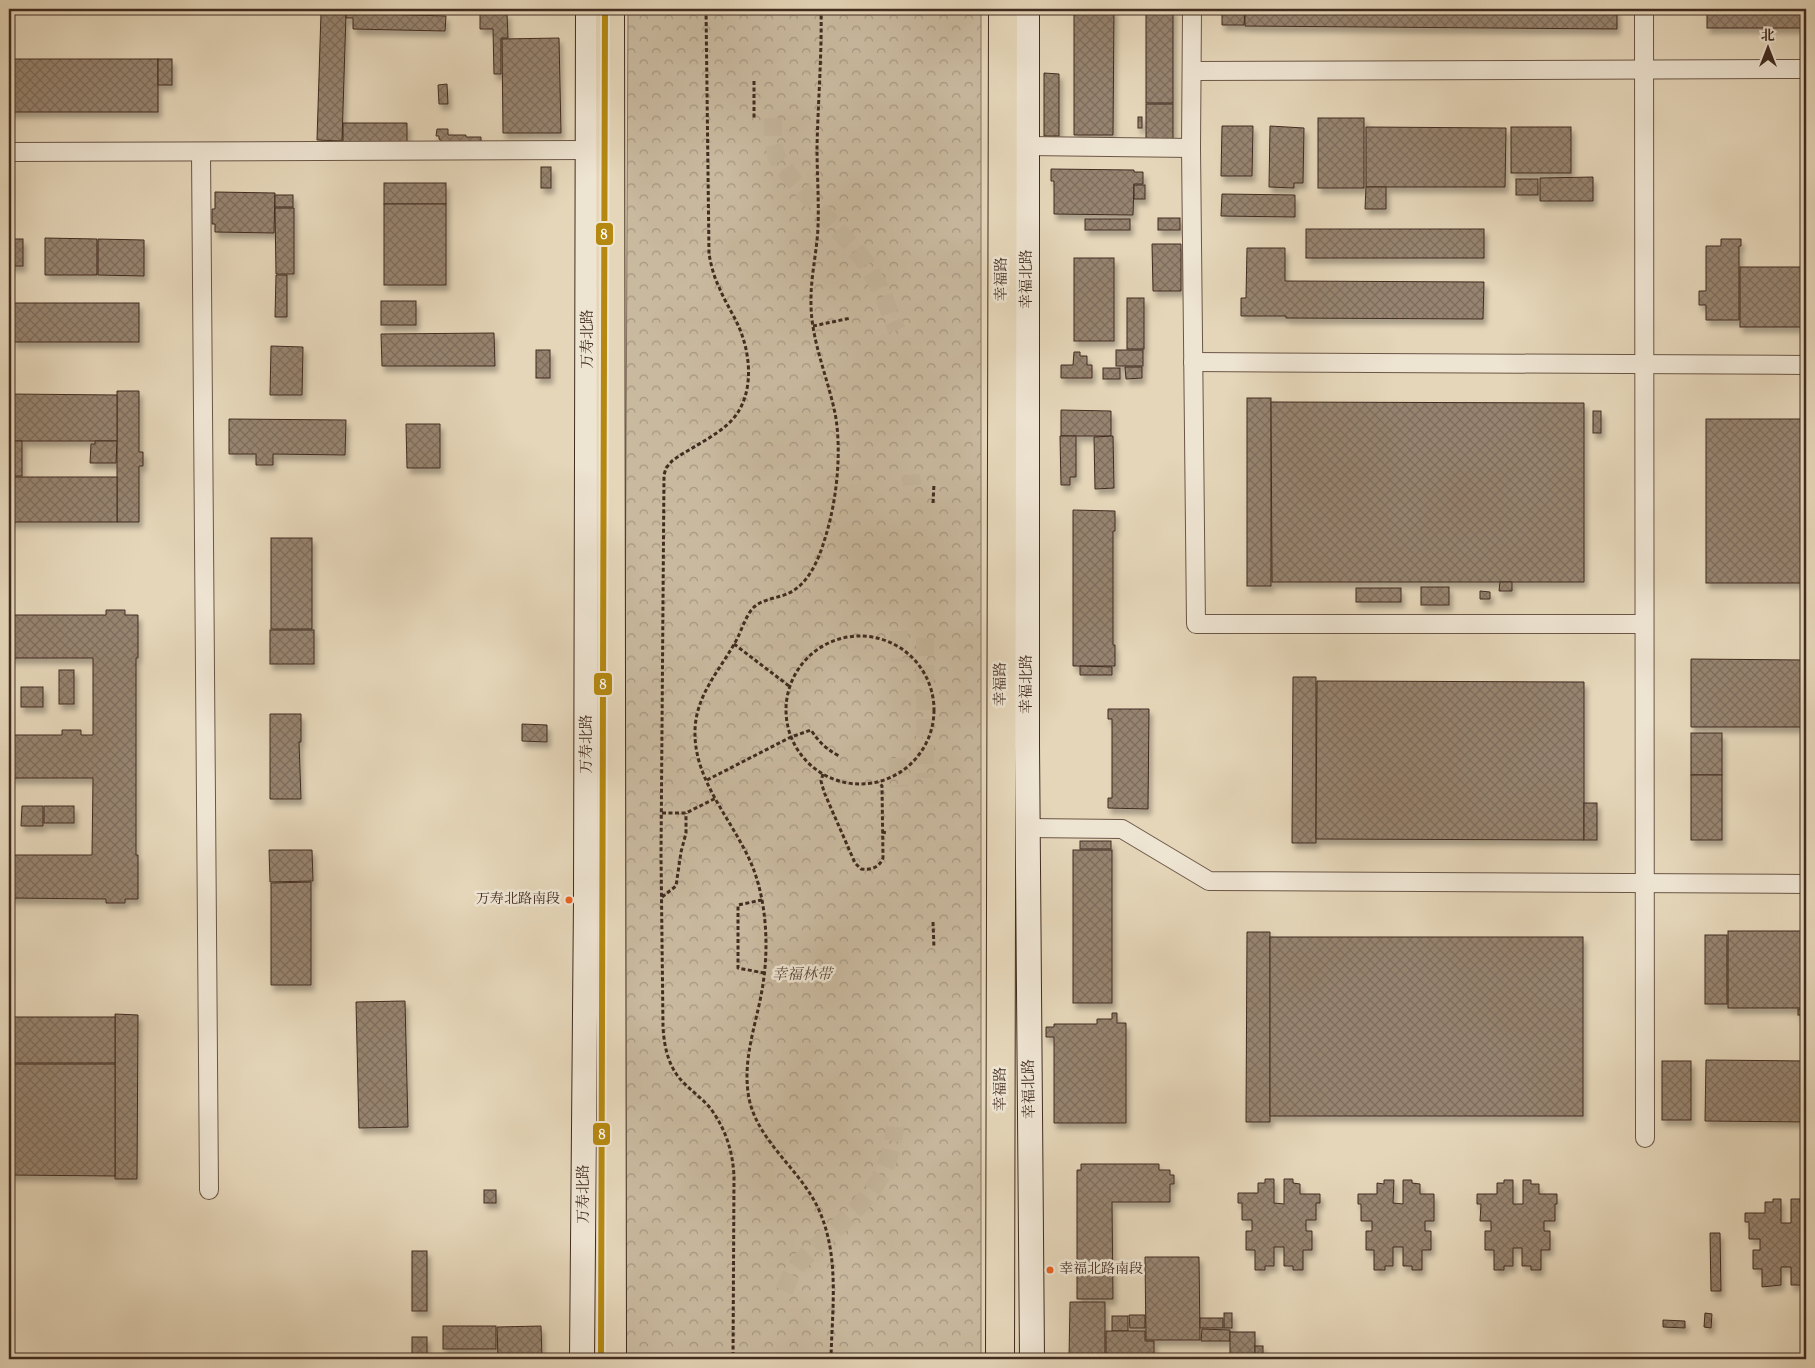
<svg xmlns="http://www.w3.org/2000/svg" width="1815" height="1368" font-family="'Sorts Mill Goudy','Noto Serif SC',serif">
<defs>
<pattern id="park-crowns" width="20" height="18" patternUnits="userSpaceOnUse" patternTransform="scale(1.25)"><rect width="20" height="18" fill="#c9b99f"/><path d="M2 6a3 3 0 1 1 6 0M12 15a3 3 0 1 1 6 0" fill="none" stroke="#a59781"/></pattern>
<pattern id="building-cross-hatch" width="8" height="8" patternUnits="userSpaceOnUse" patternTransform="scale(1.25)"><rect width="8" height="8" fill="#978470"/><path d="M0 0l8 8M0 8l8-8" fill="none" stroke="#7d6c5c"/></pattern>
<filter id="shadow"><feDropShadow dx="3" dy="5.5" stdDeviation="2.5" flood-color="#0004"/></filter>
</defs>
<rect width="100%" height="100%" fill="#e5d6b9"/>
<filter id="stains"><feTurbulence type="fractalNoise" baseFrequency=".004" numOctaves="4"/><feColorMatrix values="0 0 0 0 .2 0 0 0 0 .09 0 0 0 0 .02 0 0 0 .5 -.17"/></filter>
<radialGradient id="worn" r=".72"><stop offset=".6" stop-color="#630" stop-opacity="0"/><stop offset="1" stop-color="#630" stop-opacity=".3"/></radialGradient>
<polygon fill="url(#park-crowns)" stroke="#867260" points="628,9 981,9 981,1359 622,1359"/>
<g fill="url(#building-cross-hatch)" stroke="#422c20" filter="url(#shadow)">
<polygon points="1074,9 1114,9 1113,135 1074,135"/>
<rect x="1146" y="9" width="27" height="94"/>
<polygon points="1222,9 1245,9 1244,25 1222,25"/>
<polygon points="1245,9 1617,9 1617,29 1245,26"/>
<rect x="1707" y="9" width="99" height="19"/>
<polygon points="321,13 346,13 342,141 317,140"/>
<polygon points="346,13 446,16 445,31 353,29 353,18 346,18"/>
<polygon points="507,13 508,38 501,38 501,74 494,74 493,29 480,29 480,14"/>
<polygon points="559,38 561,133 503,133 502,39"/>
<rect x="9" y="59" width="149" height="53"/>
<rect x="158" y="59" width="14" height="26"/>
<polygon points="1044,73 1059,74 1059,136 1044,136"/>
<polygon points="447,84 448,104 439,104 438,85"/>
<rect x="1146" y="104" width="27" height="36"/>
<rect x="1138" y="117" width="4" height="11"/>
<rect x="1318" y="118" width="46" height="70"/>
<polygon points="343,123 407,123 407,147 343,146"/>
<polygon points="1222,126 1253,126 1252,176 1221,176"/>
<polygon points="1270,126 1304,128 1303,183 1294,183 1294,188 1269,187"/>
<polygon points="1366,127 1506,128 1505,187 1366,187"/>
<rect x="1511" y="127" width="60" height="46"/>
<polygon points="437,129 448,129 448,135 466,135 466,137 481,137 481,145 448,146 439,139 439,136 436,136"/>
<rect x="541" y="167" width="10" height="21"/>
<polygon points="1051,169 1134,170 1134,172 1143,172 1143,184 1134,184 1133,215 1054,214 1054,181 1051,181"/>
<polygon points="1593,177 1593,201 1540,201 1540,178"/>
<rect x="1516" y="179" width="22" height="16"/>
<rect x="384" y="183" width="62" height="21"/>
<rect x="1134" y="185" width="11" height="14"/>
<polygon points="1366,187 1386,187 1386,209 1365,209"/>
<polygon points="215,192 275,193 274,233 215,232 215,224 212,224 212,209 215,209"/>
<polygon points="1222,194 1295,195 1295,217 1221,216"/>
<rect x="275" y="195" width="18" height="12"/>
<rect x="384" y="204" width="62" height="81"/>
<polygon points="275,208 294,208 294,274 276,274"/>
<rect x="1158" y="218" width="22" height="12"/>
<rect x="1085" y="219" width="45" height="11"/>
<rect x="1306" y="229" width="178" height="29"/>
<polygon points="45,238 97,239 97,275 45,275"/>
<rect x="9" y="239" width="14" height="27"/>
<polygon points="98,239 144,240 144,276 98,275"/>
<polygon points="1721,239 1741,239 1741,246 1739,246 1739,320 1706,320 1706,305 1699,305 1699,291 1706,291 1706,246 1721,246"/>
<polygon points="1152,244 1181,244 1181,291 1153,291"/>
<polygon points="1247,248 1285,248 1285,281 1484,282 1483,319 1286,318 1286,316 1241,316 1241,298 1246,298"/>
<rect x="1074" y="258" width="40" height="83"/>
<rect x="1740" y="267" width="66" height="60"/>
<polygon points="276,275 287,275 287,317 275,317"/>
<rect x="1127" y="298" width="17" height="51"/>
<rect x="381" y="301" width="35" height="24"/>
<rect x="13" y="303" width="126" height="39"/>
<polygon points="494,333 495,366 382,366 381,334"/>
<polygon points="271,346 303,347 302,395 270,395"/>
<rect x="536" y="350" width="14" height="28"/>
<rect x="1116" y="350" width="27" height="16"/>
<polygon points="1074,352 1080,352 1080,356 1087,356 1087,365 1092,365 1092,378 1061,378 1061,365 1073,365"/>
<polygon points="1125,367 1142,367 1142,378 1126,379"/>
<rect x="1103" y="368" width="17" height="11"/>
<polygon points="117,391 139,391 139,452 143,452 143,466 139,466 139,522 117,522"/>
<polygon points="9,394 117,395 117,441 9,441"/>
<rect x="1247" y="398" width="24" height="188"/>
<polygon points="1271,402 1584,403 1584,582 1272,582"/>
<polygon points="1061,410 1111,411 1111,436 1061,436"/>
<rect x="1593" y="411" width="8" height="22"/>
<polygon points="229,419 346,420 345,455 273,454 273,465 256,465 256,454 229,454"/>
<rect x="1706" y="419" width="100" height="164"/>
<polygon points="406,424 440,424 440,468 407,468"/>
<polygon points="1060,436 1076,436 1076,477 1070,477 1070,485 1061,485"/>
<polygon points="1113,436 1114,488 1095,489 1094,437"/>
<rect x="9" y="441" width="13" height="35"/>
<polygon points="95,441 117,441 116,463 90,463 91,444 95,444"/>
<rect x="9" y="477" width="108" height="45"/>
<polygon points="1073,510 1115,511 1115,531 1113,531 1113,645 1115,645 1115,666 1073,666"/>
<rect x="271" y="538" width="41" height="91"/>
<polygon points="1500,582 1512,582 1512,591 1499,591"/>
<rect x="1421" y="587" width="28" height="18"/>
<rect x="1356" y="588" width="45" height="14"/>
<polygon points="1480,591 1490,592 1490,599 1480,599"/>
<polygon points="106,610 125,610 125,615 138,615 138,658 136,658 136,855 138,855 138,899 125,899 125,903 106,903 106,899 9,898 9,855 92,855 93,778 9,778 9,735 62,735 62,730 81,730 81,735 93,735 93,658 9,658 9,615 106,615"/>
<rect x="270" y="630" width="44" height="34"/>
<polygon points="1691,659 1806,660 1806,727 1691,727"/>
<polygon points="1080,666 1112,667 1112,675 1080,675"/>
<rect x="59" y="670" width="15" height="34"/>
<polygon points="1293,677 1316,677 1316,843 1292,843"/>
<polygon points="1317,681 1584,682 1584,840 1316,839"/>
<rect x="21" y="687" width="22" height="20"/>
<polygon points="1108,709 1149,709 1148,809 1108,808 1108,798 1112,798 1112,719 1108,719"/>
<polygon points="270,714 301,714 301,742 299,742 301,799 270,799"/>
<polygon points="522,724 547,725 547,742 522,741"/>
<rect x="1691" y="733" width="31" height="42"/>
<rect x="1691" y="775" width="31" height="65"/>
<rect x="1584" y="803" width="13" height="37"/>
<polygon points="22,806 43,806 43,826 21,826"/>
<rect x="44" y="806" width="30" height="17"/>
<rect x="1080" y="841" width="31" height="8"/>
<polygon points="269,850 312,850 313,881 270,882"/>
<rect x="1073" y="850" width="39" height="153"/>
<polygon points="311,882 311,985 271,985 271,883"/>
<rect x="1728" y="931" width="78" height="77"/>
<polygon points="1247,932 1270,932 1270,1122 1246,1122"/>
<rect x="1705" y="935" width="22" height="69"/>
<rect x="1270" y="937" width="313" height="179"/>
<polygon points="405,1001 408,1127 359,1128 356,1002"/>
<rect x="1798" y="1009" width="8" height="6"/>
<polygon points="1112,1013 1117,1013 1117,1023 1126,1023 1126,1123 1054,1123 1054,1037 1046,1037 1046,1027 1054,1027 1054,1024 1097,1024 1097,1019 1112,1019"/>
<polygon points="115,1014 138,1015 137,1179 115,1179"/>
<rect x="9" y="1017" width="106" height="46"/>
<polygon points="1706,1060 1806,1061 1806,1122 1705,1121"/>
<rect x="1662" y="1061" width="29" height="59"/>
<polygon points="9,1064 115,1064 115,1176 9,1175"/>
<polygon points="1081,1164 1159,1164 1159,1170 1170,1170 1170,1175 1174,1175 1174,1184 1170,1184 1170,1202 1112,1202 1113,1299 1077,1299 1077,1170 1081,1170"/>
<polygon points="1265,1179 1274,1179 1274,1203 1284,1204 1284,1179 1293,1179 1293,1183 1300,1184 1300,1194 1320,1194 1320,1203 1316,1203 1316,1220 1306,1220 1306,1231 1312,1231 1312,1250 1303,1250 1303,1270 1293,1270 1293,1266 1284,1266 1284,1247 1274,1247 1274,1266 1265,1266 1265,1270 1255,1270 1255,1250 1246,1250 1246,1231 1252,1231 1252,1220 1242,1220 1242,1203 1238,1203 1238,1193 1258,1193 1258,1183 1265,1183"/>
<polygon points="1384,1180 1394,1180 1393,1203 1403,1204 1403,1180 1412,1180 1412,1183 1420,1184 1420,1194 1434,1194 1434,1221 1425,1221 1425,1231 1431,1231 1431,1250 1422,1250 1422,1270 1412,1270 1412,1266 1403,1266 1403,1247 1393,1247 1393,1266 1385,1266 1385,1270 1374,1270 1374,1250 1366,1250 1366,1231 1372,1231 1372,1221 1361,1221 1361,1204 1358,1204 1358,1194 1377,1194 1377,1183 1384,1184"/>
<polygon points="1504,1180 1513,1180 1513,1204 1523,1204 1523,1180 1531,1180 1531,1184 1539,1184 1539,1194 1557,1194 1557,1204 1555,1204 1555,1221 1544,1221 1544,1231 1550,1231 1550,1250 1541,1250 1541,1270 1531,1270 1531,1266 1522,1266 1522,1248 1513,1248 1513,1266 1504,1266 1504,1270 1494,1270 1494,1250 1485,1250 1485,1231 1491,1231 1491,1221 1480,1221 1481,1204 1477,1204 1477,1194 1497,1194 1497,1183 1504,1183"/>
<rect x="484" y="1190" width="12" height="13"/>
<polygon points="1773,1199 1781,1199 1781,1223 1791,1223 1791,1199 1800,1199 1800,1203 1806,1203 1806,1285 1791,1285 1791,1267 1781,1267 1781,1285 1762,1287 1762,1269 1753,1269 1753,1250 1760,1250 1760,1239 1749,1239 1749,1222 1745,1222 1745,1213 1765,1213 1765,1202 1773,1202"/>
<polygon points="1710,1233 1720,1233 1721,1291 1711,1291"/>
<rect x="412" y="1251" width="15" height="60"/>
<polygon points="1145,1257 1199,1257 1200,1340 1146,1340"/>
<polygon points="1070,1302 1105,1302 1105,1359 1069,1359"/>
<rect x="1224" y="1313" width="8" height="15"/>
<polygon points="1705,1313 1712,1314 1711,1328 1704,1327"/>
<polygon points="1129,1315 1145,1315 1145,1328 1130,1328"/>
<rect x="1112" y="1316" width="16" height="15"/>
<rect x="1200" y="1318" width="23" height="10"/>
<polygon points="1663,1320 1685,1321 1685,1328 1663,1327"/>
<rect x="443" y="1326" width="53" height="23"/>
<polygon points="541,1326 542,1359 498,1359 497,1327"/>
<polygon points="1202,1329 1230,1330 1230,1341 1201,1341"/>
<polygon points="1106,1331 1145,1331 1145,1341 1154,1341 1154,1359 1106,1359"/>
<rect x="1230" y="1332" width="25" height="24"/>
<rect x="412" y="1337" width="15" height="22"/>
<rect x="1255" y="1346" width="8" height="9"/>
<rect x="1671" y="1354" width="12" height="3"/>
<rect x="1683" y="1355" width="28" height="4"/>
<rect x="1717" y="1355" width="55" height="4"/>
<rect x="1778" y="1355" width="28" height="4"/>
<rect x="1175" y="1357" width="19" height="2"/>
</g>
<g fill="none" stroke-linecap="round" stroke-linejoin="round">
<g stroke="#c4b49a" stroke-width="18" stroke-dasharray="18 9" stroke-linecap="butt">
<polyline points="773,118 773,141 777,158 792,179 862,257 880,288 897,330"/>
<polyline points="911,475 912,485"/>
<polyline points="899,631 899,662"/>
<polyline points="925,638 925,778"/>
<polyline points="897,758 899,787"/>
<path d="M784 1291C787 1284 790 1276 794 1270 801 1259 814 1249 823 1240 861 1206 890 1181 895 1127"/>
</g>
<g stroke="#6b5646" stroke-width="20">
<g id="street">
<polyline points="1644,9 1645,1138"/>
<polyline points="1192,71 1806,69"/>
<polyline points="1027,146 1191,148 1192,9"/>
<polyline points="1191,148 1196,624 1644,624"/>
<polyline points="9,152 588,150"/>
<polyline points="201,152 209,1190"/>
<polyline points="1193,362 1806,365"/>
<polyline points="1028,828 1122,829 1209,881 1806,884"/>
</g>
</g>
<g stroke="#422c20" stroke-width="26">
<g id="secondary">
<polyline points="1027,9 1027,745 1032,1359"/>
<polyline points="582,1359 586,899 588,9"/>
</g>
</g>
<g stroke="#422c20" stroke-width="30">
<g id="primary">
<polyline points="610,9 612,1359"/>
<polyline points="1000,1359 1003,9"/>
</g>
</g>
<g stroke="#422c20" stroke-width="3" stroke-dasharray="4 2.5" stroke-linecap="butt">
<path d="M706 9 709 254C711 265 714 277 719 287 724 300 732 312 738 325 751 353 755 395 732 420 716 437 691 447 672 461L666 468 664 475 661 855 663 1026C664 1048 669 1070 686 1085 694 1093 704 1100 711 1109 726 1130 733 1152 734 1177L733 1359"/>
<path d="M821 9C822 55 818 101 817 147 817 173 819 200 818 227 817 251 811 275 811 299 810 338 827 375 835 413 842 450 837 499 826 535 819 559 808 589 781 596 772 599 762 600 754 607 746 615 742 629 737 639 721 669 696 694 695 730 693 787 744 830 758 883 767 915 768 952 763 984 758 1019 743 1055 748 1092 753 1136 795 1165 815 1202 841 1251 832 1307 831 1359"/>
<polyline points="754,81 754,120"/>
<polyline points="813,326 851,318"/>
<polyline points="933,503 934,484"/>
<circle cx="860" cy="710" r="74"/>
<polyline points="734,644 789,686"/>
<path d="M823 774 821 781 824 792 855 863 861 869C871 870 879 868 883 858L882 786 879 782"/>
<path d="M707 780 791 737 811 730C819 742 826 749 839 756"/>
<polyline points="662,813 686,813 716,798"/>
<polyline points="882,832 888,833"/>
<polyline points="662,897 676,886 681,852 686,833 686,813"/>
<polyline points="762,900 738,905 738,968 764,973"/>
<polyline points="933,922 934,948"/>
</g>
<use href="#street" stroke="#eee4d2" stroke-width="18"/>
<use href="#secondary" stroke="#eee4d2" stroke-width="24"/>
<use href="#primary" stroke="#e5d6b9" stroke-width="28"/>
<g stroke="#eee4d2" stroke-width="10">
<polyline id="metro-1" points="601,1359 605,9"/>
</g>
<use href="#metro-1" stroke="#b58911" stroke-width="6"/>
</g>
<g fill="#e96222" stroke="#eee4d2" stroke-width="2">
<circle cx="569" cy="900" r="4.5"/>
<circle cx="1050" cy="1270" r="4.5"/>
</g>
<g text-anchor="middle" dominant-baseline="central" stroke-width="5" stroke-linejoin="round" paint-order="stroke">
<g font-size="14" fill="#422c20" stroke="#eee4d2" text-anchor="end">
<text x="560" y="900">万寿北路南段</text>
<text x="1059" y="1270" text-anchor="start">幸福北路南段</text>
</g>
<g font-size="15" fill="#422c20" stroke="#eee4d2">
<text transform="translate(1002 279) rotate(-90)">幸福路</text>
<text transform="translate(1027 279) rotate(-90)">幸福北路</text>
<text transform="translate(588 339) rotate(-90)">万寿北路</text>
<text transform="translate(1001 684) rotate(-90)">幸福路</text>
<text transform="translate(1027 684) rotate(-90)">幸福北路</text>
<text transform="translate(587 744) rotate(-90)">万寿北路</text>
<text transform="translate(1001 1089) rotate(-90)">幸福路</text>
<text transform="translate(1030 1089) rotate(-91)">幸福北路</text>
<text transform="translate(584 1194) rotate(-90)">万寿北路</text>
</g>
<g font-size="15" font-style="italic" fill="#5d4839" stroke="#eee4d2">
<text x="802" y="975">幸福林带</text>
</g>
</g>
<g stroke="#eee4d2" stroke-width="2">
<rect x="595" y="222" width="19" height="24" rx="5" fill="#b58911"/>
<rect x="593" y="672" width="20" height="24" rx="5" fill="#b58911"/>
<rect x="592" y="1122" width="19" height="24" rx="5" fill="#b58911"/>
</g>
<g font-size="14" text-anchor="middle" font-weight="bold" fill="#fff">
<text x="604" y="239">8</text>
<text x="603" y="689">8</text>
<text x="602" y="1139">8</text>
</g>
<rect width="1815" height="1368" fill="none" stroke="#e5d6b9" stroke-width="30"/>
<rect x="10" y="10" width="1795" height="1348" fill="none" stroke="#422c20" stroke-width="2.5"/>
<rect x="15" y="15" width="1785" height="1338" fill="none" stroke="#422c20"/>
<g transform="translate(1768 48)" stroke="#eee4d2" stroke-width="4" paint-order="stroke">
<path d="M0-4L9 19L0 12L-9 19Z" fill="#422c20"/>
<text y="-8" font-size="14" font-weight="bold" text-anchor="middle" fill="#422c20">北</text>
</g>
<rect width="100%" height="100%" filter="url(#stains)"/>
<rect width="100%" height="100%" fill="url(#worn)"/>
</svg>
